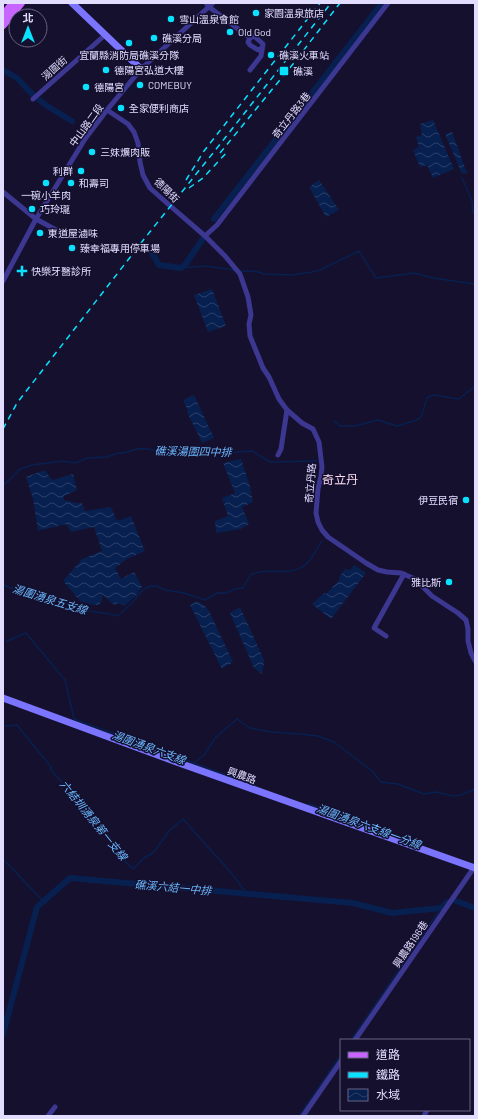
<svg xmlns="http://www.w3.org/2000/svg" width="478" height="1119" font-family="Barlow,'Noto Sans TC',sans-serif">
<defs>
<pattern id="water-waves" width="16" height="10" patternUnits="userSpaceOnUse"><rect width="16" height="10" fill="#072050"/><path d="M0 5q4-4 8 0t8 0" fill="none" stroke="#2b406a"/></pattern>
</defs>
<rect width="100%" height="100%" fill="#15102e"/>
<g fill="url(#water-waves)">
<polygon points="433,120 454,169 433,178 427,165 420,167 413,150 419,147 416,137 422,135 420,124"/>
<polygon points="452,132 467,173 462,174 445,134"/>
<polygon points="319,180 339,210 326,217 309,187"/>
<polygon points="212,289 226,326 208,332 194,295"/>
<polygon points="194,395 214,438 202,443 187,412 188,411 183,400"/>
<polygon points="241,459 250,486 253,502 242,507 249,524 241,529 216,533 215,521 228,516 222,498 235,493 223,463"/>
<polygon points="45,470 52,480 73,474 77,490 64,496 64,500 76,503 82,503 85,511 111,507 117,521 131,516 145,551 127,559 115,568 121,579 134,572 142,587 136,596 124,606 118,603 114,605 103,595 102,600 99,605 93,605 80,601 63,581 82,559 102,551 94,527 71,532 66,524 38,531 33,499 26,477"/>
<polygon points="354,565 366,573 331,619 312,604 324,593 326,594 340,579 339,577 345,569 350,570"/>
<polygon points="197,601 204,605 209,611 233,662 222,669 190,605"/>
<polygon points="240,607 264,660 264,663 262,674 254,668 230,613"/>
</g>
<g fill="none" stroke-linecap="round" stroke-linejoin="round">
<g stroke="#072050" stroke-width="1.5">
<polyline points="462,178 472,201 473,212 475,215"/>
<polyline points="181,268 205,266 235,270"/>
<polyline points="240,271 252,271 258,272 264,274 292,275 312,272 320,270 359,251 376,278 414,273 433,278 475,284"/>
<polyline points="334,421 340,426 355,426 378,420 397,426 417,420 421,417 427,398 433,395 459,399 475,386"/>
<polyline points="3,486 20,469 32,465 63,461 75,463 88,458 106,457 119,453 124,453 137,449 148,449 174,453 195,451 225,453 252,451 270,462 316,461"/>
<path d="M3 584 8 587 46 597 82 610 110 614 118 616 133 602 141 592 144 589 151 586H157L165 590 184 593 205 600 217 593H226L235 589 243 588 251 574C254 574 257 572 260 572 277 569 294 577 308 562 314 556 317 548 322 541"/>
<polyline points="7,641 26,633 65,680 74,719 194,763 204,755 216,737 237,719 250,728 271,732 301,734 318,736 334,742 372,771 381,782 398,784 424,794 436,792 453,796 461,795 475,789"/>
<polyline points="3,725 8,726 17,725 51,767 51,770 94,818 123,854 126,862 133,869 144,858 153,853 170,830 183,819 233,875 247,894"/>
<polyline points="194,763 256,786"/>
<polyline points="309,804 407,840"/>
<polyline points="3,859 45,903"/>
<polyline points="351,1040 441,908"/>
<polyline points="299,1116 341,1055"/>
</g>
<g stroke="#072050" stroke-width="6">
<polyline points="3,70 17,78 32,94 47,106 72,121"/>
<polyline points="214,219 382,3"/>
<polyline points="150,249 159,265 181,268 185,265 202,240"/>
<polyline points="456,901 475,908"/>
<polyline points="3,1034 37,907 70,878 353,903 392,913 441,908 447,902"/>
</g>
<g stroke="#3c3791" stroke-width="5">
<polyline points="206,3 209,7 250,38 254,36 263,44 261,56 250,70"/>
<polyline points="250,38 248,42 250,45 258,50 262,48"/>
<polyline points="33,99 105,35"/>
<polyline points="107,110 128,124 134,132 138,143 140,162 143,175 150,188 168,204 205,236 225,256 240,274 248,297 251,315 249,324 250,336 263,368 269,377 279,399 287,410 302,423 313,429 319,442 322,467 321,476 318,489 316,513 318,522 322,530 328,537 366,563 378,570 387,572 401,573 415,579 432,596 458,613 466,620 468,629 468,641 471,653 475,661"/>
<polyline points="3,192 36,219 58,231"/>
<polyline points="205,236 217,225 388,3"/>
<polyline points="3,281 36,219 85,139 107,110 141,69 213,3"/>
<polyline points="278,455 281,449 287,410"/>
<polyline points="386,636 374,628 404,574"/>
<polyline points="355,1040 475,866"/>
<polyline points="48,1116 55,1107"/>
<polyline points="303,1116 341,1061"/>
<polyline points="424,1116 427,1110"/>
</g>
<g stroke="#7a74ff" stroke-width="7">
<polyline points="72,3 141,69"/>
<polyline points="3,698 182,764 475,868"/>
</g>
<g stroke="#c864ff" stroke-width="8">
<polyline points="3,16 13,3"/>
<polyline points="3,25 21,3"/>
</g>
<g stroke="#09e2ff" stroke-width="1.5" stroke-dasharray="6 5" stroke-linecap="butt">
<polyline points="220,153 293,64 340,3"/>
<polyline points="186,180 204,151 320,3"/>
<polyline points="189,188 203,178 228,151"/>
<polyline points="3,429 17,403 145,238 221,143 331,3"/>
</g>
</g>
<g fill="#09e2ff" stroke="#15102e" stroke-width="1.5">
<circle cx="256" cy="13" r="4"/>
<circle cx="171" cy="19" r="4"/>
<circle cx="230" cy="32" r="4"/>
<circle cx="154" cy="38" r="4"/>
<circle cx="129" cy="43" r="4"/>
<circle cx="271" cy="55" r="4"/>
<circle cx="106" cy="70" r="4"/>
<rect x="279" y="66" width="10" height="10" rx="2"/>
<circle cx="140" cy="85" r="4"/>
<circle cx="86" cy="87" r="4"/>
<circle cx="121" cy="108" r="4"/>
<circle cx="92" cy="152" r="4"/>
<circle cx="81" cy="171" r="4"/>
<circle cx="46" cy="183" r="4"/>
<circle cx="71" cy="183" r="4"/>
<circle cx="32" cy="209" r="4"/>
<circle cx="40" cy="233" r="4"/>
<circle cx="72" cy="248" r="4"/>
<path d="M20 265h4v4h4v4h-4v4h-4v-4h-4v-4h4z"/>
<circle cx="466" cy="500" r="4"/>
<circle cx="449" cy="582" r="4"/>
</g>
<g text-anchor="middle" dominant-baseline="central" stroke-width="3" stroke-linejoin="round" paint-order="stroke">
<g font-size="10" fill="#e2ddff" stroke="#15102e" text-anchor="start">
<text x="264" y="13">家園溫泉旅店</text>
<text x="179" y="19">雪山溫泉會館</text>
<text x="238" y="32">Old God</text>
<text x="162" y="38">礁溪分局</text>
<text x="129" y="55" text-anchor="middle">宜蘭縣消防局礁溪分隊</text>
<text x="279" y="55">礁溪火車站</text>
<text x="114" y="70">德陽宮弘道大樓</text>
<text x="293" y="71">礁溪</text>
<text x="148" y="85">COMEBUY</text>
<text x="94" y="87">德陽宮</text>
<text x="129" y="108">全家便利商店</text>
<text x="100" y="152">三妹爌肉販</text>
<text x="73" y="171" text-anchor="end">利群</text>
<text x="79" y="183">和壽司</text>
<text x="46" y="195" text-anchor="middle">一碗小羊肉</text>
<text x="40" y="209">巧玲瓏</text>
<text x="48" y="233">東道屋滷味</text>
<text x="80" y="248">臻幸福專用停車場</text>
<text x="31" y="271">快樂牙醫診所</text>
<text x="458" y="500" text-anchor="end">伊豆民宿</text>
<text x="441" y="582" text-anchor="end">雅比斯</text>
</g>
<g font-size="10" fill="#e2ddff" stroke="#15102e">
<text transform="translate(54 68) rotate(-42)">湯圍街</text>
<text transform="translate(291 115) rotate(-52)">奇立丹路3巷</text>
<text transform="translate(86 125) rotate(-54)">中山路二段</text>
<text transform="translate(167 190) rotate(45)">德陽街</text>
<text transform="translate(310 483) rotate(-85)">奇立丹路</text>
<text transform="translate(242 775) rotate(20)">興農路</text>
<text transform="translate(410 944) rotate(-56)">興農路196巷</text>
</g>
<g font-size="11" font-style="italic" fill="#6bb8ff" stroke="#15102e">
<text transform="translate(193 451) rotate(1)">礁溪湯圍四中排</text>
<text transform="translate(50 599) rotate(17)">湯圍湧泉五支線</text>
<text transform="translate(149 747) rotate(20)">湯圍湧泉六支線</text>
<text transform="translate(94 820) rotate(51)">六結圳湧泉第一支線</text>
<text transform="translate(369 826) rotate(20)">湯圍湧泉六支線一分線</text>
<text transform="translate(173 887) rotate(5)">礁溪六結一中排</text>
</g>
<g font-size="12" fill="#ffdff3" stroke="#15102e">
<text x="340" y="479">奇立丹</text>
</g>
</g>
<rect width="478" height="1119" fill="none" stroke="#e2ddff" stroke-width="8"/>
<rect x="340" y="1039" width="130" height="72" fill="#15102e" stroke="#676282"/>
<rect x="348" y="1052" width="20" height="6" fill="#c864ff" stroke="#676282"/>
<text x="376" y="1059" font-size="12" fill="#e2ddff">道路</text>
<rect x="348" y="1072" width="20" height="6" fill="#09e2ff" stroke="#676282"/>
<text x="376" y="1079" font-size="12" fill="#e2ddff">鐵路</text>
<rect x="348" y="1089" width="20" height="12" fill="url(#water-waves)" stroke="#676282"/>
<text x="376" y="1099" font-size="12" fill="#e2ddff">水域</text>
<g transform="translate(28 28)"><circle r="19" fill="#15102e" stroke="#676282"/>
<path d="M0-3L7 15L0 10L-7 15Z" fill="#09e2ff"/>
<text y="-6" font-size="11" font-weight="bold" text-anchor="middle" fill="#e2ddff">北</text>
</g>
</svg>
